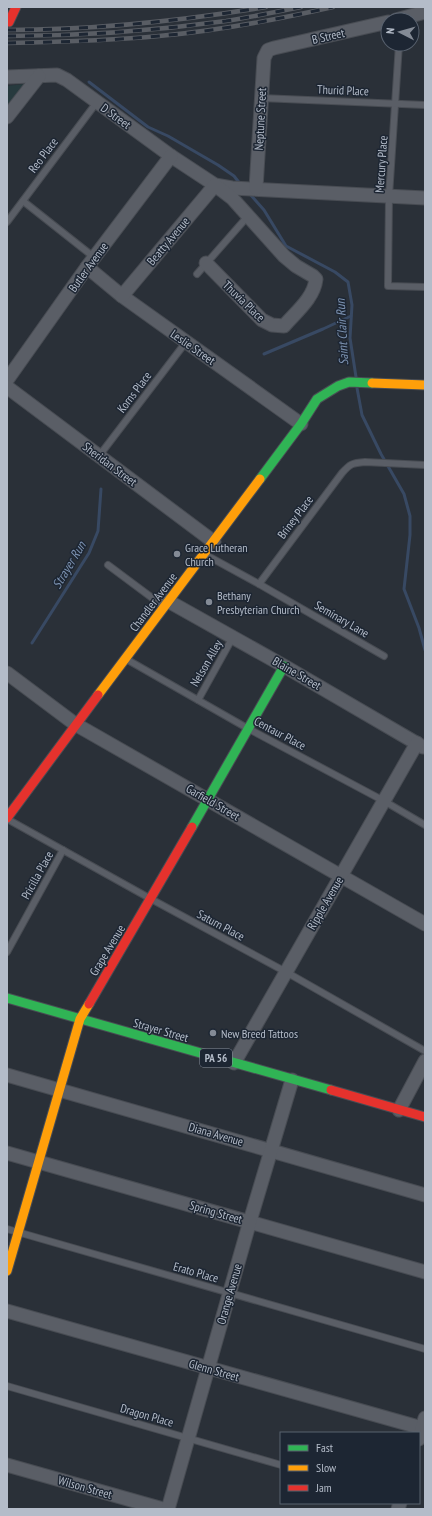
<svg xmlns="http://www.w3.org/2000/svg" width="432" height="1516" font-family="'PT Sans Narrow',sans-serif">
<rect width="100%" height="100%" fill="#2a3038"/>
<polygon fill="#273a3e" points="24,84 7,107 7,86"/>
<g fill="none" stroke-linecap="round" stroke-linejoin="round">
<g stroke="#384963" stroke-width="3">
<polyline points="89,82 148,127 168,136 218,165 234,176 241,185"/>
<polyline points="249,193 264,210 286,246 335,272 348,282 352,305 350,338 356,377"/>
<polyline points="264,354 323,329 351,316"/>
<polyline points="357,388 362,415 381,454 404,494 410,516 410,535 404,589 419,628 425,650"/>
<polyline points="32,643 89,553 98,531 101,489"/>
</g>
<g stroke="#484c53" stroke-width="8">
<g id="lane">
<polyline points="399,44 389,196 388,286 425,287"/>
<polyline points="261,98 425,105"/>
<polyline points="23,201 95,258"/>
<polyline points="7,222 97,102"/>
<polyline points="197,274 248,216"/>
<polyline points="99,456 186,342"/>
<polyline points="206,555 259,584 384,656"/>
<polyline points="108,565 163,606"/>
<path d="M259 584 342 473C350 464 352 463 365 462L425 465"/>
<polyline points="126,659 247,728 384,801 425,825"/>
<polyline points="198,700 233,637"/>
<polyline points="9,820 151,899 286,972 425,1051"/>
<polyline points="7,952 63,850"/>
<polyline points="7,1229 425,1349"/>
<polyline points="7,1386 281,1465"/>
</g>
</g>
<g stroke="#484c53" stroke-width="15">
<g id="street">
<polyline points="396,20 425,12"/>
<polyline points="7,77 57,75 67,80 171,156 215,185 232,188 425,198"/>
<polyline points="7,117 39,76"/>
<polyline points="256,188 264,58 268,50 274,48 388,22"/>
<polyline points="87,267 122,296 301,424"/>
<path d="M122 296 215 185 232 198 284 256 296 266 313 276 316 279C314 298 296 312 284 326L272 325 262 320 206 263"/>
<polyline points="7,380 87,267 171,156"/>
<polyline points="7,387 214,542"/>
<polyline points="168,601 284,666 423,747"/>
<polyline points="7,673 75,724 425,924"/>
<polyline points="234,1063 417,743"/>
<polyline points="7,1075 425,1195"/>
<polyline points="399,1110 425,1061"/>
<polyline points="7,1153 425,1272"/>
<polyline points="7,1311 422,1428"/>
<polyline points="419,1439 425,1418"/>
<polyline points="7,1465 163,1509"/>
<polyline points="168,1509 250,1221 292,1080"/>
<polyline points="398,1509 400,1503"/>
</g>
</g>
<g stroke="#484c53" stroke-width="11">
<g id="fast">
<polyline points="260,479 301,424 317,399 338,386 349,382 372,383"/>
<polyline points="192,827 284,666"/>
<polyline points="7,998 331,1090"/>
</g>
</g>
<g stroke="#484c53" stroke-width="11">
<g id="slow">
<polyline points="372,383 425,385"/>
<polyline points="98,695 260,479"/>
<polyline points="7,1271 80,1019 89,1004"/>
</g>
</g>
<g stroke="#484c53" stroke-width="11">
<g id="jam">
<polyline points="9,22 16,7"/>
<polyline points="7,818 98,695"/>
<polyline points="89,1004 192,827"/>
<polyline points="331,1090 425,1117"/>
</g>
</g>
<use href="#lane" stroke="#5a5e66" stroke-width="6"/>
<use href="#street" stroke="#5a5e66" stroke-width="13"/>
<use href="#fast" stroke="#30b455" stroke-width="9"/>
<use href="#slow" stroke="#ff9f0a" stroke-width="9"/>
<use href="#jam" stroke="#e5322d" stroke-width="9"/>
<g stroke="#595d64" stroke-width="4.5">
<g id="rail">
<path d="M7 30C94 30 180 21 266 7"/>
<path d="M7 36C80 36 153 31 226 21 251 17 276 12 301 7"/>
<path d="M7 43C58 42 108 41 159 36 217 31 275 20 333 7"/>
</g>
</g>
<use href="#rail" stroke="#1d2633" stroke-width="3" stroke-dasharray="9" stroke-linecap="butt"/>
</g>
<g fill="#848b96" stroke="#1d2633" stroke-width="1.5">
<circle cx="177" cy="554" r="4"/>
<circle cx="209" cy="602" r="4"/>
<circle cx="213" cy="1033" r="4"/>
</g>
<g text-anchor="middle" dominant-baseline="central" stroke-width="3" stroke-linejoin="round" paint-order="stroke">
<rect fill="#1d2633" stroke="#878f9c" stroke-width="1" x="200" y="1049" width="32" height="18" rx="3"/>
<g font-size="11" font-weight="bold" fill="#b4bcc9">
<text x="216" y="1058">PA 56</text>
</g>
<g font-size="12" fill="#b4bcc9" stroke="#1d2633">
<text transform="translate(328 36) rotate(-13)">B Street</text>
<text transform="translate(343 90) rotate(2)">Thurid Place</text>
<text transform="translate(116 116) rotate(36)">D Street</text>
<text transform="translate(260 119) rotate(-87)">Neptune Street</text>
<text transform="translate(43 155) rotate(-53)">Reo Place</text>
<text transform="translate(381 164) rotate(-86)">Mercury Place</text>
<text transform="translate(168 241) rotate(-50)">Beatty Avenue</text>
<text transform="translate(88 267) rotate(-54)">Butler Avenue</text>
<text transform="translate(244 301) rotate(44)">Thuvia Place</text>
<text transform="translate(193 347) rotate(35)">Leslie Street</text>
<text transform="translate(134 392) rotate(-53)">Korns Place</text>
<text transform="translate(110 464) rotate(37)">Sheridan Street</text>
<text transform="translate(295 517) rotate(-53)">Briney Place</text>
<text transform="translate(153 602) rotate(-53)">Chandler Avenue</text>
<text transform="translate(342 619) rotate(30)">Seminary Lane</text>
<text transform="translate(206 663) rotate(-60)">Nelson Alley</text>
<text transform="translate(297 673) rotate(30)">Blaine Street</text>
<text transform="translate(280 733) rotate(28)">Centaur Place</text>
<text transform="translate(213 802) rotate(30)">Garfield Street</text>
<text transform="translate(37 875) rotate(-61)">Pricilla Place</text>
<text transform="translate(325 903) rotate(-60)">Ripple Avenue</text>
<text transform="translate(221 925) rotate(28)">Saturn Place</text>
<text transform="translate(107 950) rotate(-59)">Grape Avenue</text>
<text transform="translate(161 1030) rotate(16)">Strayer Street</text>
<text transform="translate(216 1134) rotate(16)">Diana Avenue</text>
<text transform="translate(216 1212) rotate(16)">Spring Street</text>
<text transform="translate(196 1272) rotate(16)">Erato Place</text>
<text transform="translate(229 1294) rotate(-74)">Orange Avenue</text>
<text transform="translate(214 1370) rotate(16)">Glenn Street</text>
<text transform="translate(147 1415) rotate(16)">Dragon Place</text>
<text transform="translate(85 1487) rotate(16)">Wilson Street</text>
</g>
<g font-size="12" fill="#b4bcc9" stroke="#1d2633" text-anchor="start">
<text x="185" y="547">Grace Lutheran<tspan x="185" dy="14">Church</tspan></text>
<text x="217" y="595">Bethany<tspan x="217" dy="14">Presbyterian Church</tspan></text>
<text x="221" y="1033">New Breed Tattoos</text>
</g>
<g font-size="13" font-style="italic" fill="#7c92b1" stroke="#1d2633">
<text transform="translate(342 332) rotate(-93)">Saint Clair Run</text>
<text transform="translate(69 565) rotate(-59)">Strayer Run</text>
</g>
</g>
<rect width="432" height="1516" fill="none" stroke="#b4bcc9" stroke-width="16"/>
<rect x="280" y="1432" width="140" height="72" fill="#1d2633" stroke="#59626f"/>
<rect x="288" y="1445" width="20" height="6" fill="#30b455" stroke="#59626f"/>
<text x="316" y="1452" font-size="12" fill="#b4bcc9">Fast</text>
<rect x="288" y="1465" width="20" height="6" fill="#ff9f0a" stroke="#59626f"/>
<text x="316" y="1472" font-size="12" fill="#b4bcc9">Slow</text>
<rect x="288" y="1485" width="20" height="6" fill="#e5322d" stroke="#59626f"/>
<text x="316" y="1492" font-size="12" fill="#b4bcc9">Jam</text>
<g transform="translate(400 32) rotate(276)"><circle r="19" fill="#1d2633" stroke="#59626f"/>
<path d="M0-3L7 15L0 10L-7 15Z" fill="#848b96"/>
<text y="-6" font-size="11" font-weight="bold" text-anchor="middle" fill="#b4bcc9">N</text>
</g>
</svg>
